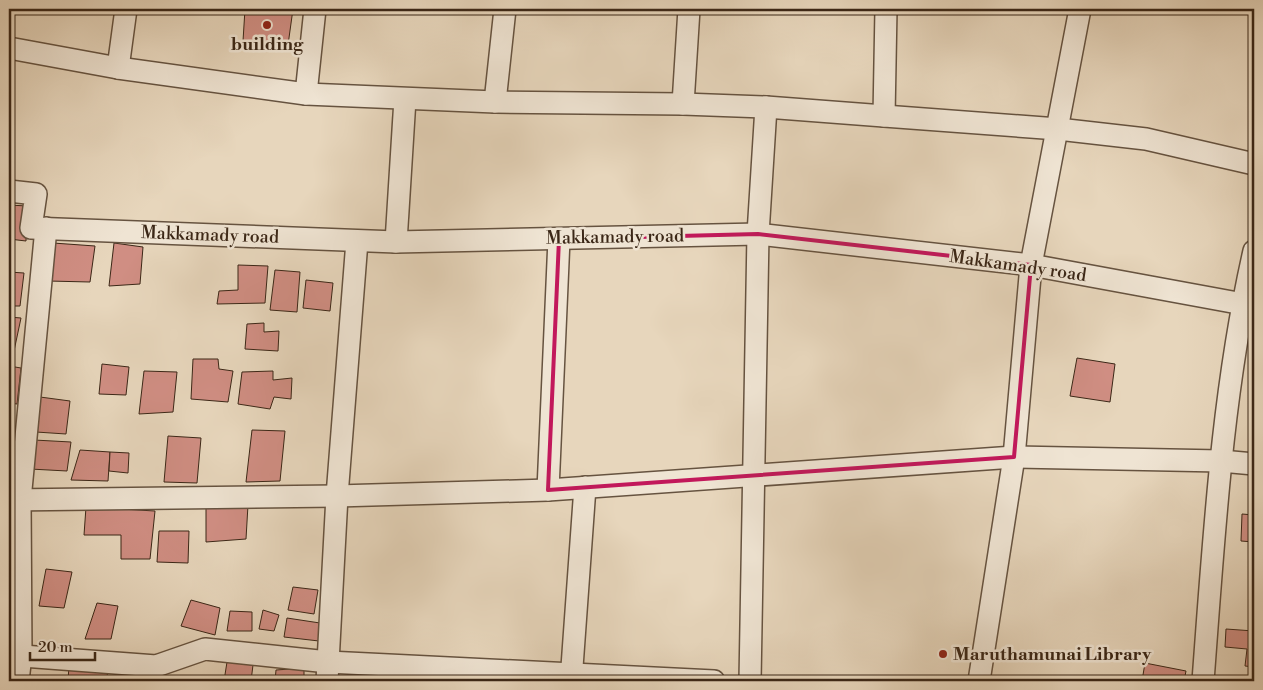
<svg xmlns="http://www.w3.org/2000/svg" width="1263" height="690" font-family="'Libre Bodoni',serif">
<rect width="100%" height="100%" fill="#e7d6bc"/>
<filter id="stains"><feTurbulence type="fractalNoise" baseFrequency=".004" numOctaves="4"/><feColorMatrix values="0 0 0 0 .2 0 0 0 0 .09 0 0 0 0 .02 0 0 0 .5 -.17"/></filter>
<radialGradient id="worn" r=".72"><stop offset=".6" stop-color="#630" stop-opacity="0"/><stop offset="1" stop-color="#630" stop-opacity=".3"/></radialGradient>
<g fill="#d08e83" stroke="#3b2717">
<polygon points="245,9 293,9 288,45 243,41"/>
<polygon points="9,205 27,206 26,241 9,239"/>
<polygon points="53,243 95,246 90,282 48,281"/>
<polygon points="114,243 143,247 140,284 109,286"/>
<polygon points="238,265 268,266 265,303 217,304 219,291 238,290"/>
<polygon points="275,270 300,272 297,312 270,310"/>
<polygon points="9,272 24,273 20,306 9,306"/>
<polygon points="306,280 333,283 330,311 303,308"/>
<polygon points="9,317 21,318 14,351 9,351"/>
<polygon points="264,323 264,332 279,331 278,351 245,349 247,324"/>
<polygon points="1077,358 1115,364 1110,402 1070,396"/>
<polygon points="193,359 218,359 219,369 233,371 228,402 191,399"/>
<polygon points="102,364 129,367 126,395 99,394"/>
<polygon points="9,366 21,368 17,404 9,403"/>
<polygon points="144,371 177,372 173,412 139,414"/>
<polygon points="273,371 273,380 292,378 291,399 274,397 270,409 238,404 242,372"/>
<polygon points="40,397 70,401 66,434 36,432"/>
<polygon points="252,430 285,431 280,481 246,482"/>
<polygon points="168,436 201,438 197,483 164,482"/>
<polygon points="34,440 71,442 67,471 30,469"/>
<polygon points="80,450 110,452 108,481 71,480"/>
<polygon points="110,452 129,453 128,473 109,471"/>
<polygon points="248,505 246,539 206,542 206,508"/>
<polygon points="86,507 155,511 150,559 121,559 121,535 84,535"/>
<polygon points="1242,514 1254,515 1254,542 1241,541"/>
<polygon points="159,531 189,531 188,563 157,562"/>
<polygon points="46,569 72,572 64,608 39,606"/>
<polygon points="1251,586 1254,586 1254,623 1250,623"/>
<polygon points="293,587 318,590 314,614 288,610"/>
<polygon points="191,600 220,608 215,635 181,626"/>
<polygon points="97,603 118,606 111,639 85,639"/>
<polygon points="263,610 279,615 274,631 259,629"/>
<polygon points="230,611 252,612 252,631 227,631"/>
<polygon points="287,618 320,623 319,641 284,637"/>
<polygon points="1226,629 1254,631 1254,667 1245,666 1247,649 1225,647"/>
<polygon points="227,662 253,665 251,681 224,681"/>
<polygon points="1145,663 1186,671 1184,681 1142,681"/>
<polygon points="69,665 108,671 106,681 68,681"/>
<polygon points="304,668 304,681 275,681 276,670"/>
</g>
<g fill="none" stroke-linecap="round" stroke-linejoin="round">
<g stroke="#665340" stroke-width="24">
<g id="street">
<polyline points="9,48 118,68 306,94 495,102 683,104 766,107 884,116 1058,129 1146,139 1254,164"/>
<polyline points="118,68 126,9"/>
<polyline points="306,94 315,9"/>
<polyline points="495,102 505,9"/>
<polyline points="683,104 689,9"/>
<polyline points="884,116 886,9"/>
<polyline points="9,191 36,194 31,228 396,242 758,234 1031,265 1254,306"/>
<polyline points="396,242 405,99"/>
<polyline points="548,490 559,239"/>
<polyline points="9,500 337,496 548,490 1014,457 1221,461 1254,464"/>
<polyline points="9,655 156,666 205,649 328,662 714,681"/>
<polyline points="18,681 21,655 20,500 46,228"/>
<polyline points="327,681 337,496 357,241"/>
<polyline points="571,681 585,487"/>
<polyline points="750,681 758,234 766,107"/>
<polyline points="979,681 1014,457 1031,265 1080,9"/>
<path d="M1203 681C1214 537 1222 392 1254 251"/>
</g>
</g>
<use href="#street" stroke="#efe4d3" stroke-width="21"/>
</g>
<path fill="none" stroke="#c2185b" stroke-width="4" stroke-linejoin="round" d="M758 234 1031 265 1014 457 548 490 559 239Z"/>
<g fill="#8f2418" stroke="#efe4d3" stroke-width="2">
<circle cx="267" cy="25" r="5"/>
<circle cx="943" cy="654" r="5"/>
</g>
<g text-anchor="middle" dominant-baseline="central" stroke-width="5" stroke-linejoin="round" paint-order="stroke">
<g font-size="18" font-weight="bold" fill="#3b2717" stroke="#efe4d3">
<text x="267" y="44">building</text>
<text x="953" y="654" text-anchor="start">Maruthamunai Library</text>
</g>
<g font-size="18" fill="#3b2717" stroke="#efe4d3">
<text transform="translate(210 235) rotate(2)">Makkamady road</text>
<text transform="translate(615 237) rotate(-1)">Makkamady road</text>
<text transform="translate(1018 266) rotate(8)">Makkamady road</text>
</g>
</g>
<rect width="1263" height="690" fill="none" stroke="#e7d6bc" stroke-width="30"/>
<rect x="10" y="10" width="1243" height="670" fill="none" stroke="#3b2717" stroke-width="2.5"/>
<rect x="15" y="15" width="1233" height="660" fill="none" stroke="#3b2717"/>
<path d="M30 652v8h65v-8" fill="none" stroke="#3b2717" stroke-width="2.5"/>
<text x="38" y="652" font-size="15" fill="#3b2717" stroke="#efe4d3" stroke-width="4" paint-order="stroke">20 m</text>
<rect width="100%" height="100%" filter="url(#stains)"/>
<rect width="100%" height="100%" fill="url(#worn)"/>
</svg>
